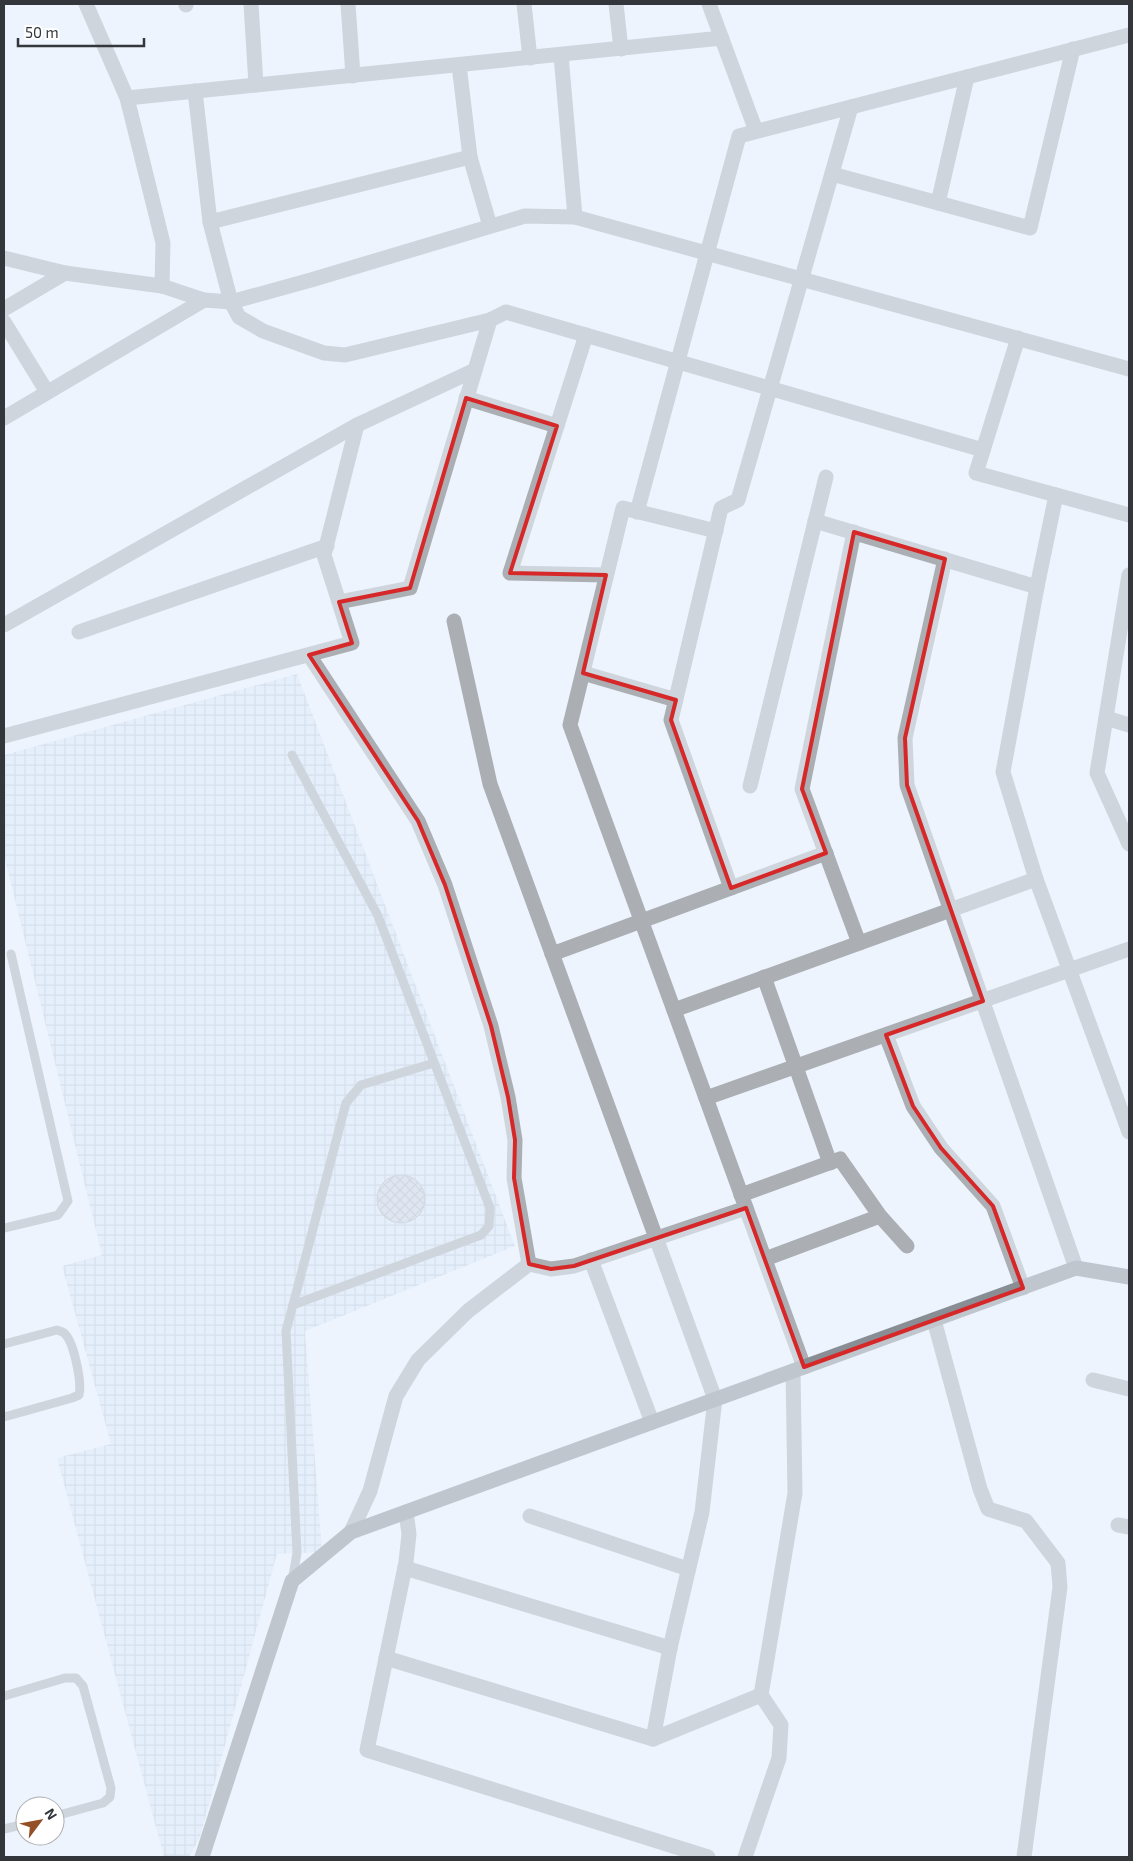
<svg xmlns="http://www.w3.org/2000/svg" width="1133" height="1861" font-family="'Exo 2',sans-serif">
<defs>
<pattern id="industrial-grid" width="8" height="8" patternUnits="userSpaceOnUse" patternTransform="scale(1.25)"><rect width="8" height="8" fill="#dbe8fa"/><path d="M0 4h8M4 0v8" fill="none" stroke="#bcc8d7"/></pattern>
<pattern id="building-cross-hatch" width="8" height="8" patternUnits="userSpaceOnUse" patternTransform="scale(1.25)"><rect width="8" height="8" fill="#ced6e2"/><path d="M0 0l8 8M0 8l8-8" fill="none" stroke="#b1b8c3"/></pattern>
</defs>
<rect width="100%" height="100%" fill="#edf4fe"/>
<polygon fill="url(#industrial-grid)" points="297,674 515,1246 305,1331 322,1552 277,1554 200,1837 189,1857 164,1857 57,1458 111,1444 62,1266 102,1255 4,855 4,755"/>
<circle fill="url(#building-cross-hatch)" stroke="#adb5c1" cx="401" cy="1199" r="24"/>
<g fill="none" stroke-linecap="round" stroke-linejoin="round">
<g stroke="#abafb4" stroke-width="9">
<polyline points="292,755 378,916 490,1208 489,1226 481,1235 293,1305 286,1331 297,1553 292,1581"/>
<polyline points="4,1228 58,1215 68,1201 11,954"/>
<polyline points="293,1305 346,1103 361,1085 434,1063"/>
<path d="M4 1344 57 1330C59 1331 62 1331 64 1333 74 1341 82 1383 79 1395L72 1398 4 1417"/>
<polyline points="4,1696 65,1678 76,1678 83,1686 111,1788 110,1797 103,1803 55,1816"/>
<polyline points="4,1829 25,1824"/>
</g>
<g stroke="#abafb4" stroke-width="15">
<polyline points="86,4 127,98 163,243 162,286"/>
<polyline points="186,4 186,5"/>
<polyline points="251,4 256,85"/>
<polyline points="348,4 353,76"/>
<polyline points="524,4 530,58"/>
<polyline points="616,4 621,49"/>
<polyline points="709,4 756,131"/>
<polyline points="561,55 575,217"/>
<polyline points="459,65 470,157 490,226"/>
<polyline points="195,91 210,222 231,302 239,317 263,331 324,353 345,355 490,320 506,312 983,450"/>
<polyline points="127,98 722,38"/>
<polyline points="832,174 1030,228 1073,49"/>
<polyline points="938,203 967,77"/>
<polyline points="210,222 470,157"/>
<polyline points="4,258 65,273 162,286 204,300 231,302 311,280 525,216 575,217 1129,369"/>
<polyline points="4,309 65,273"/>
<polyline points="4,322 47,392"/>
<polyline points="586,335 510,573 606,575"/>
<polyline points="1018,338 976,473 1129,515"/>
<polyline points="466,398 557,426"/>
<polyline points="4,418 204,300"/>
<polyline points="1056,495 1037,587 1003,772 1036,879 1129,1132"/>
<polyline points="637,512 739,136 1129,35"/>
<polyline points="815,521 1037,587"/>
<polyline points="716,531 623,508 570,725 804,1367"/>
<polyline points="854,532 802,789 859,943"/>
<polyline points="945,559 905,738 907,785 1076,1268"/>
<polyline points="1129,575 1097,773 1129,844"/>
<polyline points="339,602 410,588 490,320"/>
<polyline points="454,621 490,784 715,1399 702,1512 670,1648 653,1739"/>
<polyline points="4,625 357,425 475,370"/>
<polyline points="79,632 327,546"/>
<polyline points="309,655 418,821 445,885 491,1026 508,1097 515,1140 514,1178 529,1264"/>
<polyline points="583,673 676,700"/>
<polyline points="1106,718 1129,725"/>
<polyline points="4,736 352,643 324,555 357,425"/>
<polyline points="750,786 826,477"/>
<polyline points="731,888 671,720 721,508 738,500 851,107"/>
<polyline points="552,954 826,853"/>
<polyline points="764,977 830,1163"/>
<polyline points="674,1010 1036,879"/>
<polyline points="886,1035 913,1106 941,1148 993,1206 1023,1288"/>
<polyline points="706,1098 1129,949"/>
<polyline points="741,1195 840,1159 880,1216 907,1246"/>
<polyline points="765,1259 880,1216"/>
<polyline points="591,1260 652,1422"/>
<polyline points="529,1264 551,1269 574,1266 746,1208"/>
<polyline points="934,1320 980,1489 988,1509 1026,1521 1058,1563 1060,1587 1024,1857"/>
<polyline points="1093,1380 1129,1389"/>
<polyline points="406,1512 409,1534 406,1562 367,1750 708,1857"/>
<polyline points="530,1516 688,1569"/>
<polyline points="1118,1525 1129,1527"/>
<polyline points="351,1532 370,1491 396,1396 418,1360 468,1311 529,1264"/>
<polyline points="405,1568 670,1648"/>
<polyline points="386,1658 653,1739 761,1695"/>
<polyline points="745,1857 779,1758 781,1725 761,1695 795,1493 793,1371"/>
</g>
<polyline stroke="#898e95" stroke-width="15" points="202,1857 292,1581 351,1532 1076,1268 1129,1277"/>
</g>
<path d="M0 0H1133V1861H0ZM466 398 557 426 510 573 606 575 583 673 676 700 671 720 731 888 826 853 802 789 854 532 945 559 905 738 907 785 983 1001 886 1035 913 1106 941 1148 993 1206 1023 1288 804 1367 746 1208 574 1266 551 1269 529 1264 514 1178 515 1140 508 1097 491 1026 445 885 418 821 309 655 352 643 339 602 410 588Z" fill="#edf4fe" fill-opacity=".55" fill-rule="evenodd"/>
<path fill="none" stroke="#d62828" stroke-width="4" stroke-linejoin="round" d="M466 398 557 426 510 573 606 575 583 673 676 700 671 720 731 888 826 853 802 789 854 532 945 559 905 738 907 785 983 1001 886 1035 913 1106 941 1148 993 1206 1023 1288 804 1367 746 1208 574 1266 551 1269 529 1264 514 1178 515 1140 508 1097 491 1026 445 885 418 821 309 655 352 643 339 602 410 588Z"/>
<rect width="1133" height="1861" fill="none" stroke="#33363b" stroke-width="10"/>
<g transform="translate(40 1821) rotate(58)"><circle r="24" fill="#ffffff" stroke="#adafb1"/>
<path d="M0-4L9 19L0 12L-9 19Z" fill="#954f26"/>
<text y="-8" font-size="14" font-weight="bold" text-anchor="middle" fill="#33363b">N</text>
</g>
<path d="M18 38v8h126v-8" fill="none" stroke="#33363b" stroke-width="2.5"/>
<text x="25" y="38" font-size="15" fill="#33363b" stroke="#ffffff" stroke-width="4" paint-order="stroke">50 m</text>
</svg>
